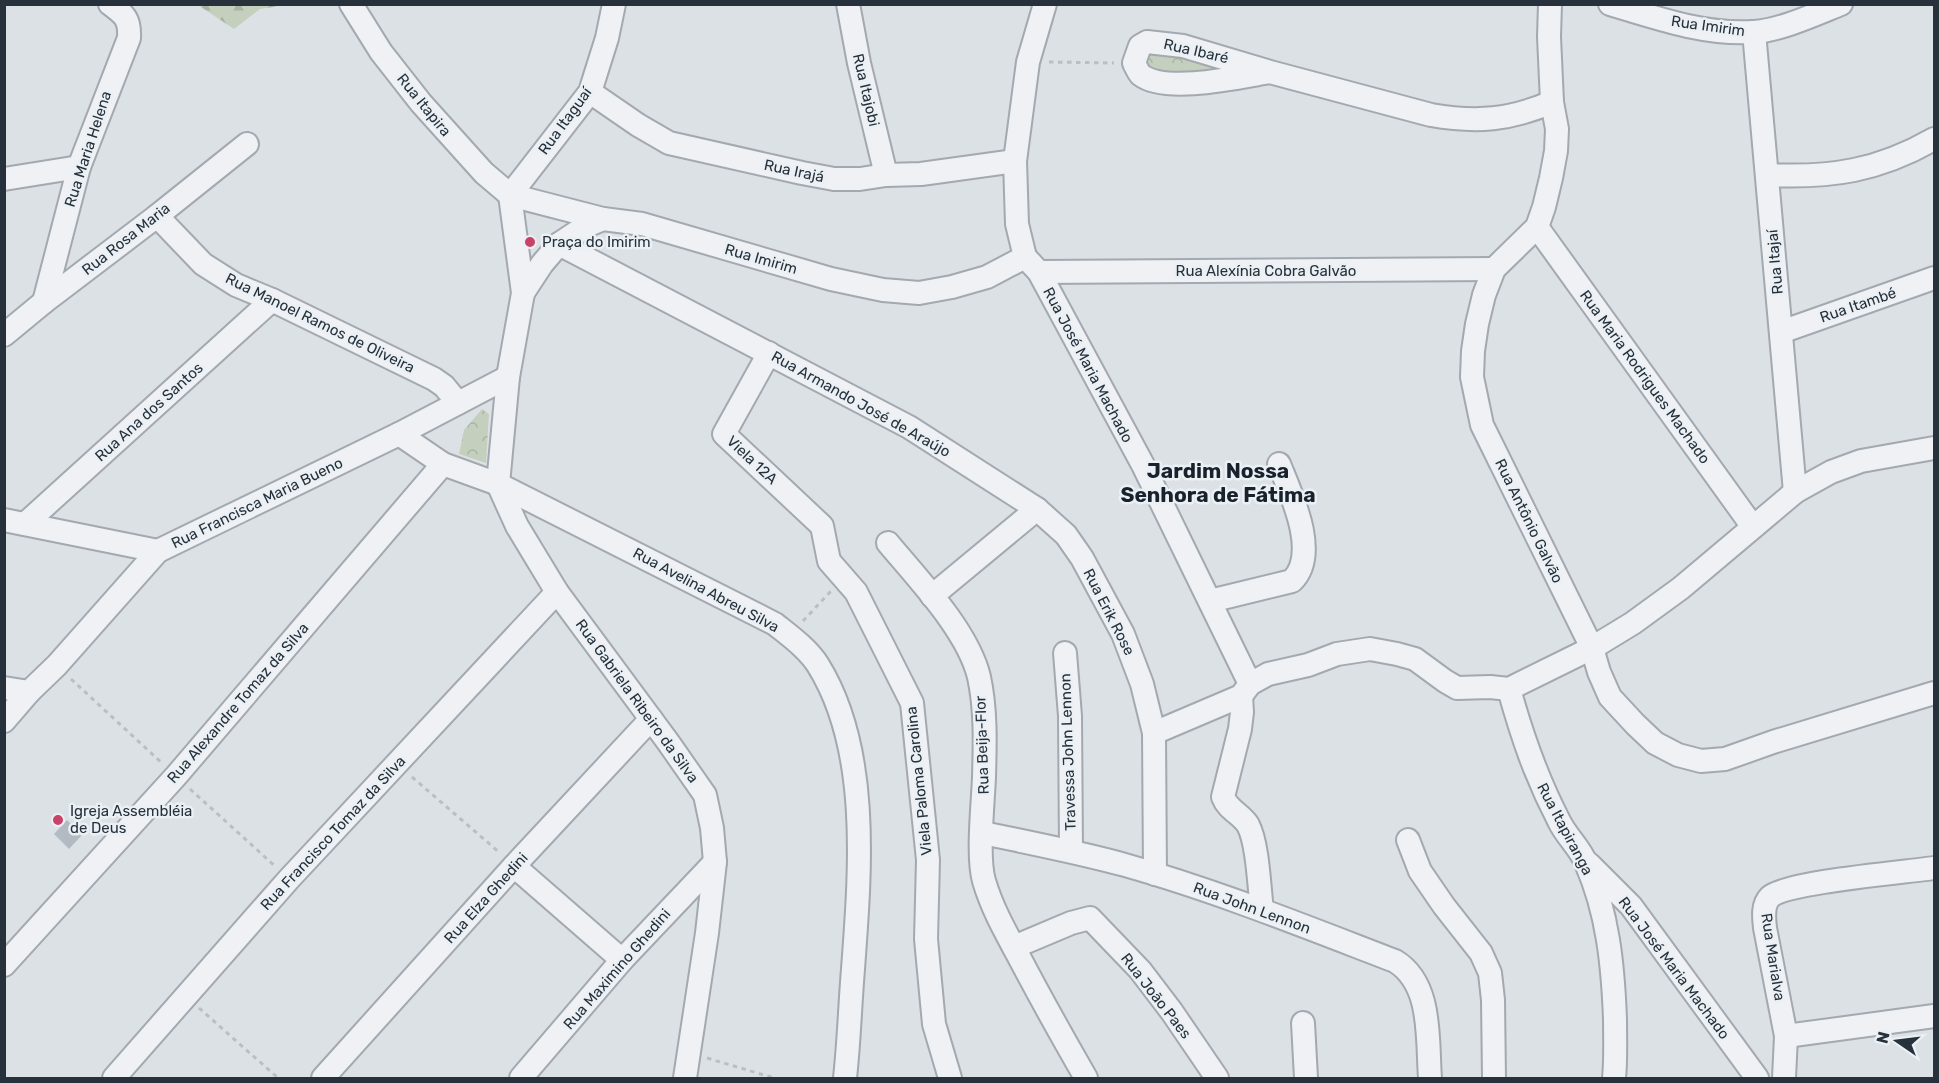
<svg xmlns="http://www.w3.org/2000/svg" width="1939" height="1083" font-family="Rubik,sans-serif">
<defs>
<pattern id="forest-firs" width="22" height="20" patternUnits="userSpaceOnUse" patternTransform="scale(1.5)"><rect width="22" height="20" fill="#c4d0bd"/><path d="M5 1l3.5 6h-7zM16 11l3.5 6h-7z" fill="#a8b3a3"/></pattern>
<pattern id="park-crowns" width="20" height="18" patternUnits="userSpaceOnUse" patternTransform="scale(1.5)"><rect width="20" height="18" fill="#c4d0bd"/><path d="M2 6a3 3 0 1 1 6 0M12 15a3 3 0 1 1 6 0" fill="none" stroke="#a8b3a3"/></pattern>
</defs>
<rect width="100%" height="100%" fill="#dce1e6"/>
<polygon fill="url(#forest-firs)" points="198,5 198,4 286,5 260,9 234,29"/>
<g fill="url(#park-crowns)">
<polygon points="1167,51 1240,69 1194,77 1150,74 1142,58 1149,52"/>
<polygon points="482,409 489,414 486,463 459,454 464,430"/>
</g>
<polygon fill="#b3bbc2" points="67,820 82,835 69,849 54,834"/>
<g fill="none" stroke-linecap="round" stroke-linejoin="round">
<g stroke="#a2a9b0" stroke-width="26">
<g id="minor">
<polyline points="351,4 381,52 421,103 484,173 510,195 603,219"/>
<polyline points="848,4 859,63 886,175"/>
<polyline points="1550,4 1549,37 1552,102 1557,129 1556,151 1551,178 1544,207 1537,227 1494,269 1484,295 1477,324 1473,351 1472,377 1482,425 1592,648 1599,672 1610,697 1635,724 1655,743 1678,755 1701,761 1725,759 1773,742 1934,693"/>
<path d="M1610 4C1656 18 1705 35 1753 32 1779 31 1816 14 1841 4"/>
<polyline points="1754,32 1795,492"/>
<path d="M1270 72C1240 77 1166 94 1141 75 1138 72 1136 67 1134 63L1140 46 1147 42 1183 46 1270 72 1431 115C1477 123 1510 120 1552 102"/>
<polyline points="590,92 638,125 669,143 802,173 834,179 860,179 886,175 921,174 1015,161"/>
<path d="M1767 175C1831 178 1878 171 1934 139"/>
<polyline points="4,179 79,167"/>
<polyline points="510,195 523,293 508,377 498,484 517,526 557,592 668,742 705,795 712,828 715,862 707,933 685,1078"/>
<polyline points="510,195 590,92 607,38 614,4"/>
<polyline points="157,216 203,264 236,285 272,300 434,379 444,386 458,403"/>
<polyline points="1537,227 1753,527"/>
<polyline points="559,244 909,427 1037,509 932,596"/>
<polyline points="1025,257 1039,272 1143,465 1250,684"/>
<polyline points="1039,272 1494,269"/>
<polyline points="523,293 542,264 559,244 586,226 603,219 642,224 831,279 883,290 919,293 952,287 987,277 1025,257 1017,224 1015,161 1028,62 1045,4"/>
<path d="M44 302 79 167 129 38C130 19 125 15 110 4"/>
<polyline points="1781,332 1934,278"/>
<polyline points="4,335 44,302 157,216 247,144"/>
<polyline points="769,353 724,434 822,526 829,561 856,592 912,703 928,860 926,939 934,1024 950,1078"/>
<path d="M399 434 443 464 498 484 775 624C790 636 808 649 818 665 871 750 860 873 853 969 850 1005 849 1042 845 1078"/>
<polyline points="1037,509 1066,535 1082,558 1123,634 1142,684 1154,733 1155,874"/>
<polyline points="4,520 158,551"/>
<polyline points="25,524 272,300"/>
<path d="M888 543C918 579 968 631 979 677 986 709 985 744 984 777 983 804 977 856 984 881 992 908 1005 931 1018 955 1040 997 1063 1038 1086 1078"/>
<path d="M1210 601 1292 581C1320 554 1291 494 1279 464"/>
<polyline points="1065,653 1070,716 1071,851"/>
<polyline points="4,688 29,692"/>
<path d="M1509 689C1522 736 1536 777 1559 821 1566 836 1580 848 1586 863 1608 913 1613 966 1615 1019 1615 1039 1616 1059 1614 1078"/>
<path d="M1241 696 1242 712 1240 729 1223 797C1228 810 1241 814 1248 825 1258 844 1259 887 1262 910"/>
<polyline points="4,721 29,692 57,665 158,551 399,434 508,377"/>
<polyline points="1154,733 1241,696 1250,684 1268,674 1308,665 1337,654 1370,649 1397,654 1415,659 1445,681 1457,688 1490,687 1509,689 1592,648 1633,623 1681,588 1795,492 1831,472 1861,461 1934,448"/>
<path d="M983 833C1030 843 1078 852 1125 865 1217 891 1306 927 1395 961 1433 984 1427 1040 1430 1078"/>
<polyline points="1408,840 1420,871 1444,906 1481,953 1490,973 1493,1000 1494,1078"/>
<polyline points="1589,864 1631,906 1757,1078"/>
<polyline points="514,866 622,960"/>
<polyline points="1014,947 1071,923 1090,918 1140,970 1172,1012 1217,1078"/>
<polyline points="4,965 176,776 443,464"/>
<polyline points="1303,1023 1306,1078"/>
<polyline points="1786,1036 1934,1016"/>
<polyline points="114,1078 289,879 557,592"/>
<polyline points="323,1078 514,866 651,719"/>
<polyline points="521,1078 622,960 715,862"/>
<path d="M1784 1078 1786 1036 1765 928C1764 918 1762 905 1770 897 1786 882 1907 872 1934 868"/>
</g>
</g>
<g stroke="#bbbfc4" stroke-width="3" stroke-dasharray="4.5 4.5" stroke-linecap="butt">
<polyline points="1049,62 1114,63"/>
<polyline points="803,621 831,591"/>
<polyline points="71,679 163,764"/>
<polyline points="412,777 500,853"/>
<polyline points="190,789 276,867"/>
<polyline points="199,1008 278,1078"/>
<polyline points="707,1058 774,1078"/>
</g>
<use href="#minor" stroke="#eff1f4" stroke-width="22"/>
</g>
<g fill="#ca4267" stroke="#ebf0f4" stroke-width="2">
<circle cx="530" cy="242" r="6"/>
<circle cx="58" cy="820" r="6"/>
</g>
<g text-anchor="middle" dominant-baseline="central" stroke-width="5" stroke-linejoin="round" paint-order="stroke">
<g font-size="15" fill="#26313c" stroke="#ebf0f4">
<text transform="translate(1708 26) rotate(8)">Rua Imirim</text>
<text transform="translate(1196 51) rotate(13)">Rua Ibaré</text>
<text transform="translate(866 90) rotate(77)">Rua Itajobi</text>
<text transform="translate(424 105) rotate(51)">Rua Itapira</text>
<text transform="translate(565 121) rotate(-54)">Rua Itaguaí</text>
<text transform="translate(88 149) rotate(-72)">Rua Maria Helena</text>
<text transform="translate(794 171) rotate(12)">Rua Irajá</text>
<text transform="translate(126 239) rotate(-38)">Rua Rosa Maria</text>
<text transform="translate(761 259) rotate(16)">Rua Imirim</text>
<text transform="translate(1775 262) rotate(-95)">Rua Itajaí</text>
<text x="1266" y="271">Rua Alexínia Cobra Galvão</text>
<text transform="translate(1858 305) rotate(-19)">Rua Itambé</text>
<text transform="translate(320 323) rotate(26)">Rua Manoel Ramos de Oliveira</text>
<text transform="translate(1088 365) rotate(62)">Rua José Maria Machado</text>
<text transform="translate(1645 377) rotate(54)">Rua Maria Rodrigues Machado</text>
<text transform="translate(861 404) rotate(29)">Rua Armando José de Araújo</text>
<text transform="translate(149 412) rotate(-42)">Rua Ana dos Santos</text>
<text transform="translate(752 460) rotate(43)">Viela 12A</text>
<text transform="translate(257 503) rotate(-26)">Rua Francisca Maria Bueno</text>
<text transform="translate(1529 521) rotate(64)">Rua Antônio Galvão</text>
<text transform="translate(706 590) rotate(28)">Rua Avelina Abreu Silva</text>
<text transform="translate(1109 612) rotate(63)">Rua Erik Rose</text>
<text transform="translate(637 701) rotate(54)">Rua Gabriela Ribeiro da Silva</text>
<text transform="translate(238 703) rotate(-49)">Rua Alexandre Tomaz da Silva</text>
<text transform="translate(982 745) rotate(-92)">Rua Beija-Flor</text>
<text transform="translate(1068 752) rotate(-92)">Travessa John Lennon</text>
<text transform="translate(919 781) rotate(-96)">Viela Paloma Carolina</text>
<text transform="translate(1565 829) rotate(62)">Rua Itapiranga</text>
<text transform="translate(333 833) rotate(-47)">Rua Francisco Tomaz da Silva</text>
<text transform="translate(486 898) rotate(-48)">Rua Elza Ghedini</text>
<text transform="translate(1252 908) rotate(20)">Rua John Lennon</text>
<text transform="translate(1773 957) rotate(81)">Rua Marialva</text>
<text transform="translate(1674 968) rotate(53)">Rua José Maria Machado</text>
<text transform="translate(617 969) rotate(-49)">Rua Maximino Ghedini</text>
<text transform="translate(1156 996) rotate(52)">Rua João Paes</text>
</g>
<g font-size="15" fill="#26313c" stroke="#ebf0f4" text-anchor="start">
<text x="542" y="242">Praça do Imirim</text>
<text x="70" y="811">Igreja Assembléia<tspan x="70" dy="17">de Deus</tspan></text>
</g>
<g font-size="21" font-weight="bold" fill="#19222c" stroke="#ebf0f4">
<text x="1218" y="470">Jardim Nossa<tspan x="1218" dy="24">Senhora de Fátima</tspan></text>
</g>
</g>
<rect width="1939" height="1083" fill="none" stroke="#26313c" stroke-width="12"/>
<g transform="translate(1897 1041) rotate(284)" stroke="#ebf0f4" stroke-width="4.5" paint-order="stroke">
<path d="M0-4.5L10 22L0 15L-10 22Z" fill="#26313c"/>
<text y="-9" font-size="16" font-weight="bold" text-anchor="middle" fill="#26313c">N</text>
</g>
</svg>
